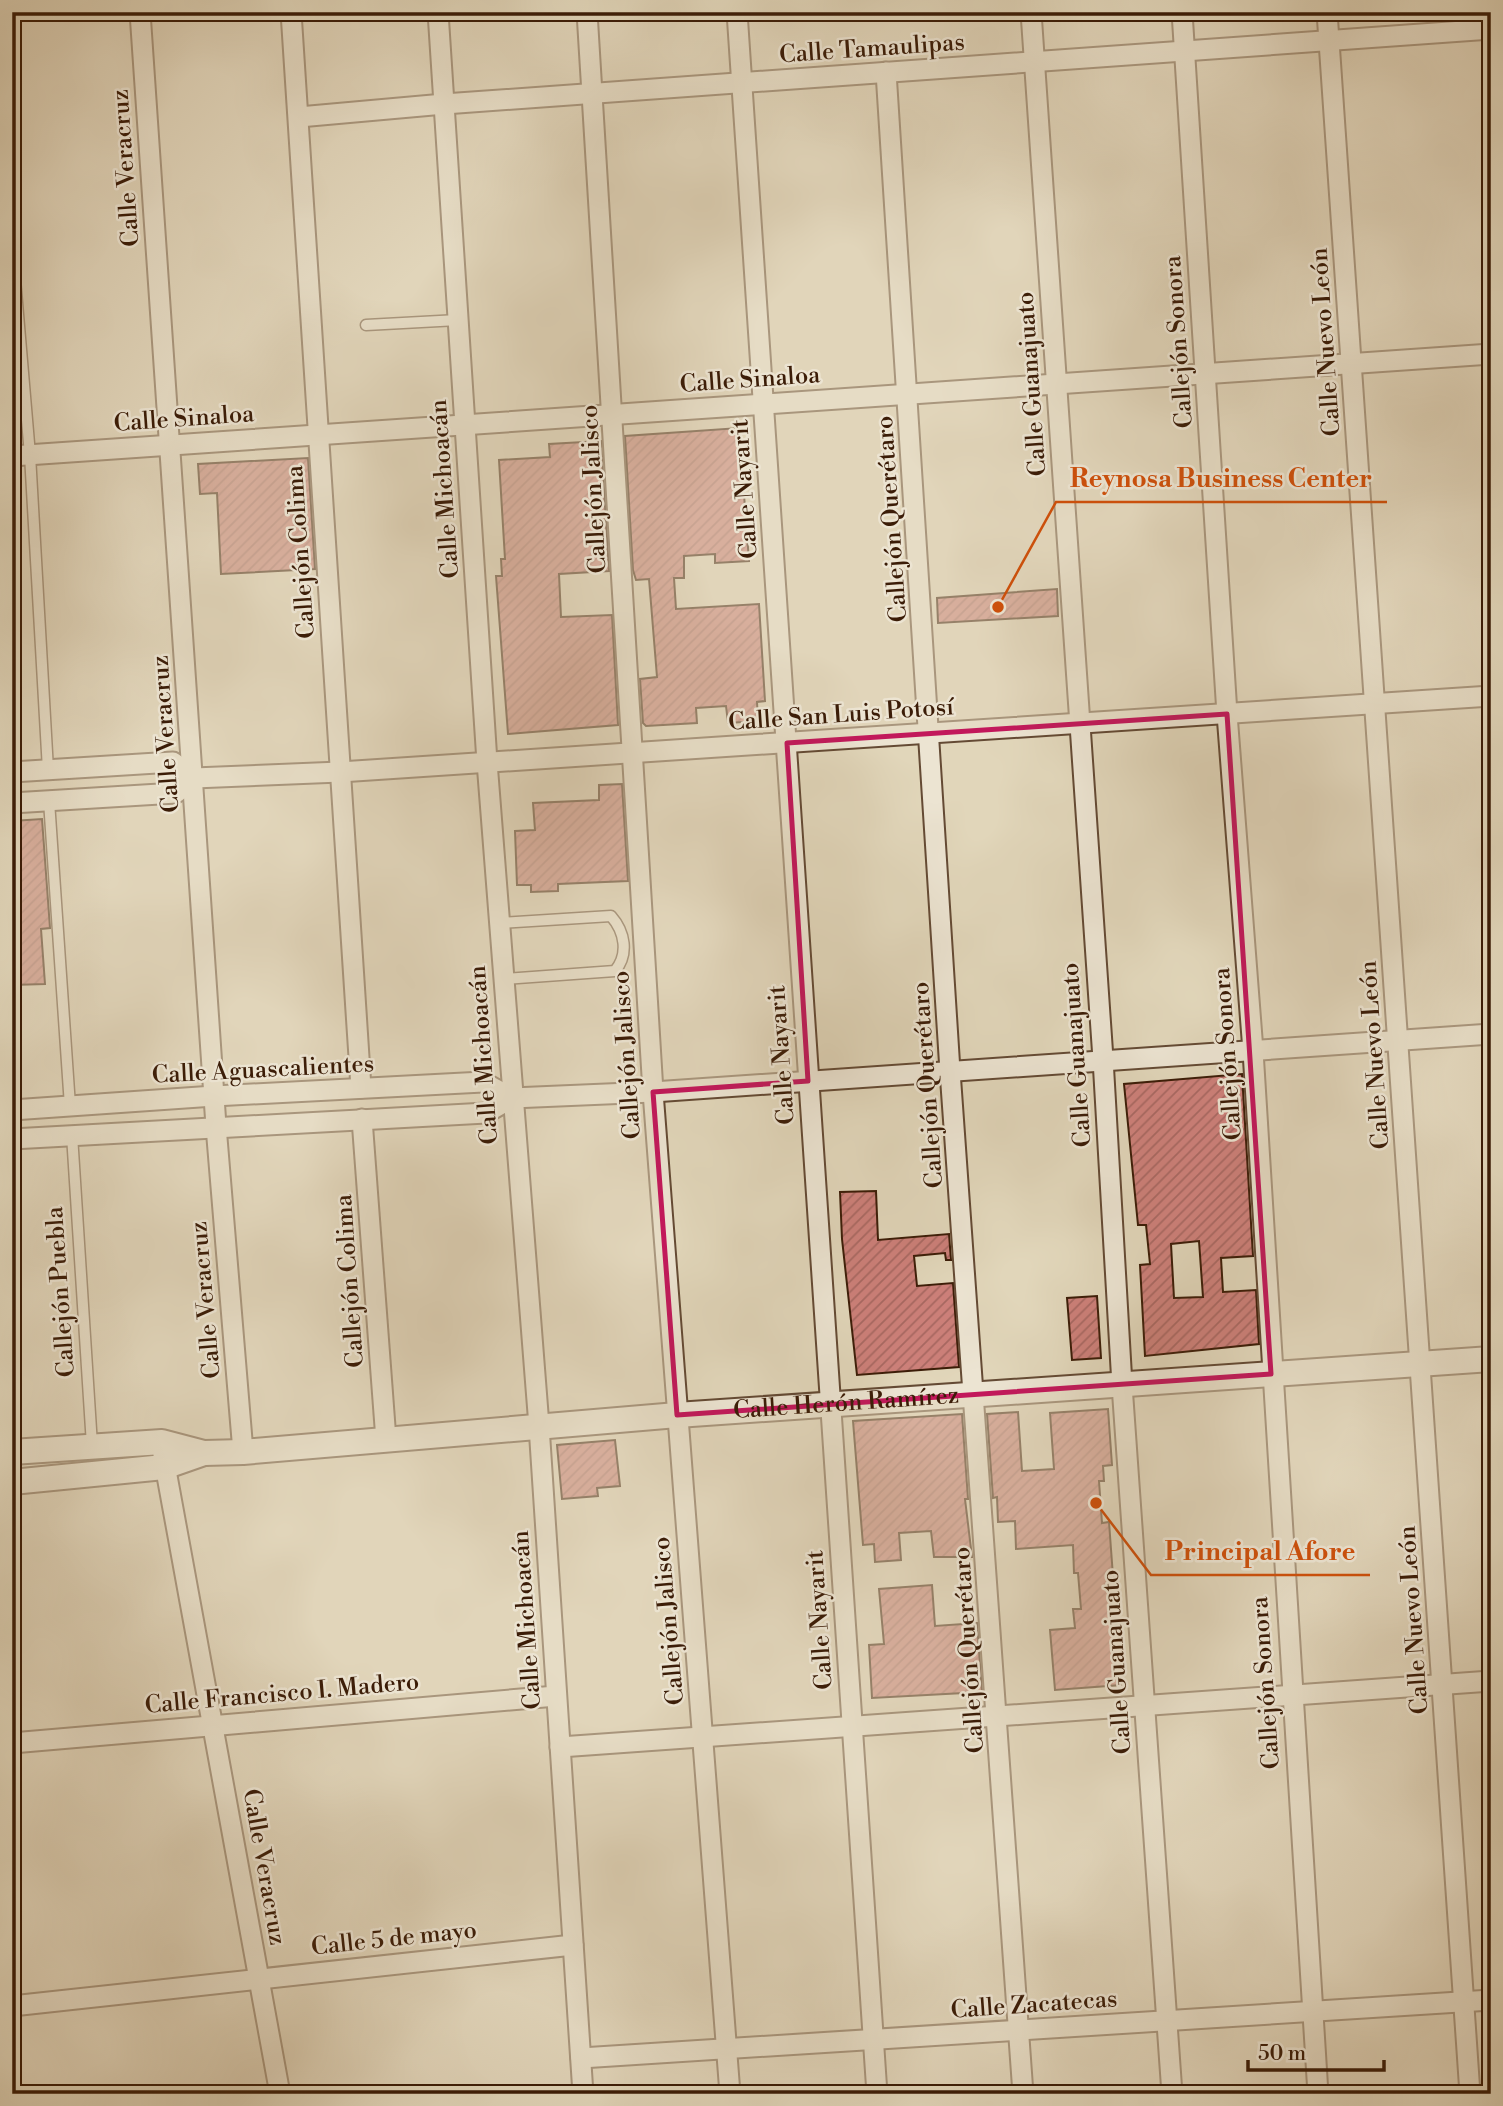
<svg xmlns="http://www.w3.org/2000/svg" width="1503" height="2106" font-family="'Libre Bodoni',serif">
<defs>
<pattern id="building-hatch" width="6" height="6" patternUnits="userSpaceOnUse" patternTransform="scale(1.75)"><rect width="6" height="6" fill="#cd807a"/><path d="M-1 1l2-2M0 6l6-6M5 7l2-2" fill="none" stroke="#a86862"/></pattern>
</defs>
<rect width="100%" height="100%" fill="#e1d6ba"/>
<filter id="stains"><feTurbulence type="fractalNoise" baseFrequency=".00286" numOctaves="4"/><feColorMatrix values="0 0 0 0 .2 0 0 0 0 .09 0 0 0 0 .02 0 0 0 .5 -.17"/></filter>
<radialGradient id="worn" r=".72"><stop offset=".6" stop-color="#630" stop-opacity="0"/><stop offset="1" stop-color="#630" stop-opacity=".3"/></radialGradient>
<g fill="url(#building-hatch)" stroke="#3b1c07" stroke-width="2" fill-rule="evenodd">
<polygon points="739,428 749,561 715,563 715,554 684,556 684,578 674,578 676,609 759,604 765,701 757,702 758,721 728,723 726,706 696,708 697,723 646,726 643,723 640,679 657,677 649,579 636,580 633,570 625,436"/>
<polygon points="601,441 609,571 559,574 561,617 612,615 618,725 508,734 496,576 502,576 501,559 505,559 499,460 550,457 549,444"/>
<polygon points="308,458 315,569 221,574 217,493 200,494 198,464"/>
<polygon points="1057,589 1058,616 938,623 937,598"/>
<polygon points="622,784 628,881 558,884 558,891 531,892 531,885 517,885 515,831 535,830 533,803 599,800 599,785"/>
<polygon points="42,819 50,928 41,929 45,984 12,985 12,821"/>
<path d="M1242 1074 1253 1256 1221 1258 1223 1292 1256 1290 1259 1344 1145 1356 1140 1265 1150 1264 1146 1225H1138L1124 1084ZM1199 1241 1203 1297 1174 1298 1171 1244Z"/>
<polygon points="876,1191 878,1240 949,1234 951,1260 946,1260 945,1253 914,1256 917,1286 953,1283 959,1367 857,1375 842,1239 840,1192"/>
<polygon points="1097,1296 1101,1358 1072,1360 1067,1298"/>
<polygon points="1108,1409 1112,1465 1103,1466 1104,1481 1099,1481 1102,1523 1109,1522 1121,1685 1055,1690 1050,1630 1075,1628 1073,1609 1081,1609 1078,1573 1074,1573 1073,1545 1016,1549 1015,1521 998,1522 997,1497 993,1498 987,1414 1018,1412 1022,1471 1054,1469 1050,1413"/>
<polygon points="962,1414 968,1499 965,1499 972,1557 934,1557 931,1531 899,1533 901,1560 875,1562 874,1544 863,1545 853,1421"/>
<polygon points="615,1440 620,1486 597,1488 598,1496 562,1499 557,1445"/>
<polygon points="932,1585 935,1626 977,1623 982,1692 872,1698 869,1645 884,1644 879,1589"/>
</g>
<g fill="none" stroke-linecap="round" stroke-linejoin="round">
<g stroke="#644a34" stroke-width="13">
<g id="service">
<polyline points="12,244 30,455 48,770"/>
<polyline points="366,325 458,320"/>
<polyline points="49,801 70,1106"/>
<path d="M499 923 611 916C625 932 629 954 615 971L503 979"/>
<polyline points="72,1135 92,1445"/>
</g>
</g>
<g stroke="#644a34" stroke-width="23">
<g id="minor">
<polyline points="140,12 216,1126 243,1452"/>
<polyline points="291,12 361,1088"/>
<polyline points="438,12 487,762 539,1426 583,2094"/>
<polyline points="587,12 653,1092 730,2094"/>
<polyline points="737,12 877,2094"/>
<polyline points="1031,12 1103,1059 1122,1385 1172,2094"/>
<polyline points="1182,12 1227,714 1253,1051 1318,2094"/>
<polyline points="1327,12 1470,2094"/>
<polyline points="886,72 950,1071 1023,2094"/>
<polyline points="299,117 444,104 1491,29"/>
<polyline points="12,456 1491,354"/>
<polyline points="12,772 173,762 194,778"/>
<polyline points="12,803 176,793 194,778 340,772 1491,696"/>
<polyline points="12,1110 214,1096 483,1082 512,1098"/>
<polyline points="362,1119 386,1440"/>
<polyline points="12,1139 486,1113 512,1098 653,1092 1491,1034"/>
<polyline points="163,1454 280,2094"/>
<polyline points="12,1743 556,1696"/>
<polyline points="560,1747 1491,1681"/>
<polyline points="12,2006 573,1945"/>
<polyline points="581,2058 1491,2000"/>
</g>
</g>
<g stroke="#644a34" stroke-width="28">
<g id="tertiary">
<path id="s1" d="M12 1452 162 1442 204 1453 243 1452 677 1415 1491 1359"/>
<polyline points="12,1482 164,1467 204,1453"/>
</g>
</g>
<use href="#service" stroke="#ece4d2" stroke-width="10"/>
<use href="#minor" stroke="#ece4d2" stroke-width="19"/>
<use href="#tertiary" stroke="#ece4d2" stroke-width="24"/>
</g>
<path d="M0 0H1503V2106H0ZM1227 714 1271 1374 677 1415 653 1092 808 1081 787 743Z" fill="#e1d6ba" fill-opacity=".55" fill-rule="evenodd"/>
<path fill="none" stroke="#c2185b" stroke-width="5" stroke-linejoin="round" d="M1227 714 1271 1374 677 1415 653 1092 808 1081 787 743Z"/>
<g text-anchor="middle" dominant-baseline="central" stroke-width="5" stroke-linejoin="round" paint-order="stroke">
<g font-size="24" fill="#3b1c07" stroke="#ece4d2">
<text transform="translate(872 49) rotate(-4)">Calle Tamaulipas</text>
<text transform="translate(126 168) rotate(-94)">Calle Veracruz</text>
<text transform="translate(1179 342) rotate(-94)">Callejón Sonora</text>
<text transform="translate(1326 342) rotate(-94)">Calle Nuevo León</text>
<text transform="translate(750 380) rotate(-4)">Calle Sinaloa</text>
<text transform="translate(1032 384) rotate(-94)">Calle Guanajuato</text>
<text transform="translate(184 419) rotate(-4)">Calle Sinaloa</text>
<text transform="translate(445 489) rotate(-94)">Calle Michoacán</text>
<text transform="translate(594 489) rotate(-93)">Callejón Jalisco</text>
<text transform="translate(745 489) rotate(-94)">Calle Nayarit</text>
<text transform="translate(892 519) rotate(-94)">Callejón Querétaro</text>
<text transform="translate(301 552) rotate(-94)">Callejón Colima</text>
<text transform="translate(841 715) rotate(-4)">Calle San Luis Potosí</text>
<text transform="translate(166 734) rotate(-94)">Calle Veracruz</text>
<text transform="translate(1228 1054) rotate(-94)">Callejón Sonora</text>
<text transform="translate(484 1055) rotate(-94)">Calle Michoacán</text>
<text transform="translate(627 1055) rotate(-94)">Callejón Jalisco</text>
<text transform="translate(782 1055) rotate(-94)">Calle Nayarit</text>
<text transform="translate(1077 1055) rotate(-94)">Calle Guanajuato</text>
<text transform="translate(1375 1055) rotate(-94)">Calle Nuevo León</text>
<text transform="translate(263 1070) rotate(-3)">Calle Aguascalientes</text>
<text transform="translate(928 1085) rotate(-94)">Callejón Querétaro</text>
<text transform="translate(350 1281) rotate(-94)">Callejón Colima</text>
<text transform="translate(61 1292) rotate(-94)">Callejón Puebla</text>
<text transform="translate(206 1300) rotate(-95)">Calle Veracruz</text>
<text stroke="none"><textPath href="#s1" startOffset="838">Calle Herón Ramírez</textPath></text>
<text transform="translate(527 1620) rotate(-94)">Calle Michoacán</text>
<text transform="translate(820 1620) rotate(-94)">Calle Nayarit</text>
<text transform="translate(1414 1620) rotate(-94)">Calle Nuevo León</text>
<text transform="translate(669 1621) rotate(-95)">Callejón Jalisco</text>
<text transform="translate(969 1650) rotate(-94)">Callejón Querétaro</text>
<text transform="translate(1117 1662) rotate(-94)">Calle Guanajuato</text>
<text transform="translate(1266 1683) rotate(-94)">Callejón Sonora</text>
<text transform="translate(282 1694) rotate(-5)">Calle Francisco I. Madero</text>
<text transform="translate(264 1867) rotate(80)">Calle Veracruz</text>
<text transform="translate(394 1939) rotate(-6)">Calle 5 de mayo</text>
<text transform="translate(1034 2005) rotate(-4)">Calle Zacatecas</text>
</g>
</g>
<path fill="none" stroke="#ce500b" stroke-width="2.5" d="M998 607L1056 502H1387M1096 1503L1151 1575H1370"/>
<g fill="#ce500b" stroke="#ece4d2" stroke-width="2.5">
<circle cx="998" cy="607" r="7"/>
<circle cx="1096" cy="1503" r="7"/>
</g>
<g font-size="26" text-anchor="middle" font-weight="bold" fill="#ce500b" stroke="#ece4d2" stroke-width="5" stroke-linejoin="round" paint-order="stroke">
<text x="1221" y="487">Reynosa Business Center</text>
<text x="1260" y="1560">Principal Afore</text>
</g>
<rect width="1503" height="2106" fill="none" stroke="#e1d6ba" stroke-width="42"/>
<rect x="14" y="14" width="1475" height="2078" fill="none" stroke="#3b1c07" stroke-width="3.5"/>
<rect x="21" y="21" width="1461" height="2064" fill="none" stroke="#3b1c07" stroke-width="2"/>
<path d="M1248 2060v10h136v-10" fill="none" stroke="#3b1c07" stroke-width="3.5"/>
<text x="1258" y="2060" font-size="21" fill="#3b1c07" stroke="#ece4d2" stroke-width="5" paint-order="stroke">50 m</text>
<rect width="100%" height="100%" filter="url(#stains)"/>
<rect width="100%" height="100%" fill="url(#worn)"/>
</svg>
